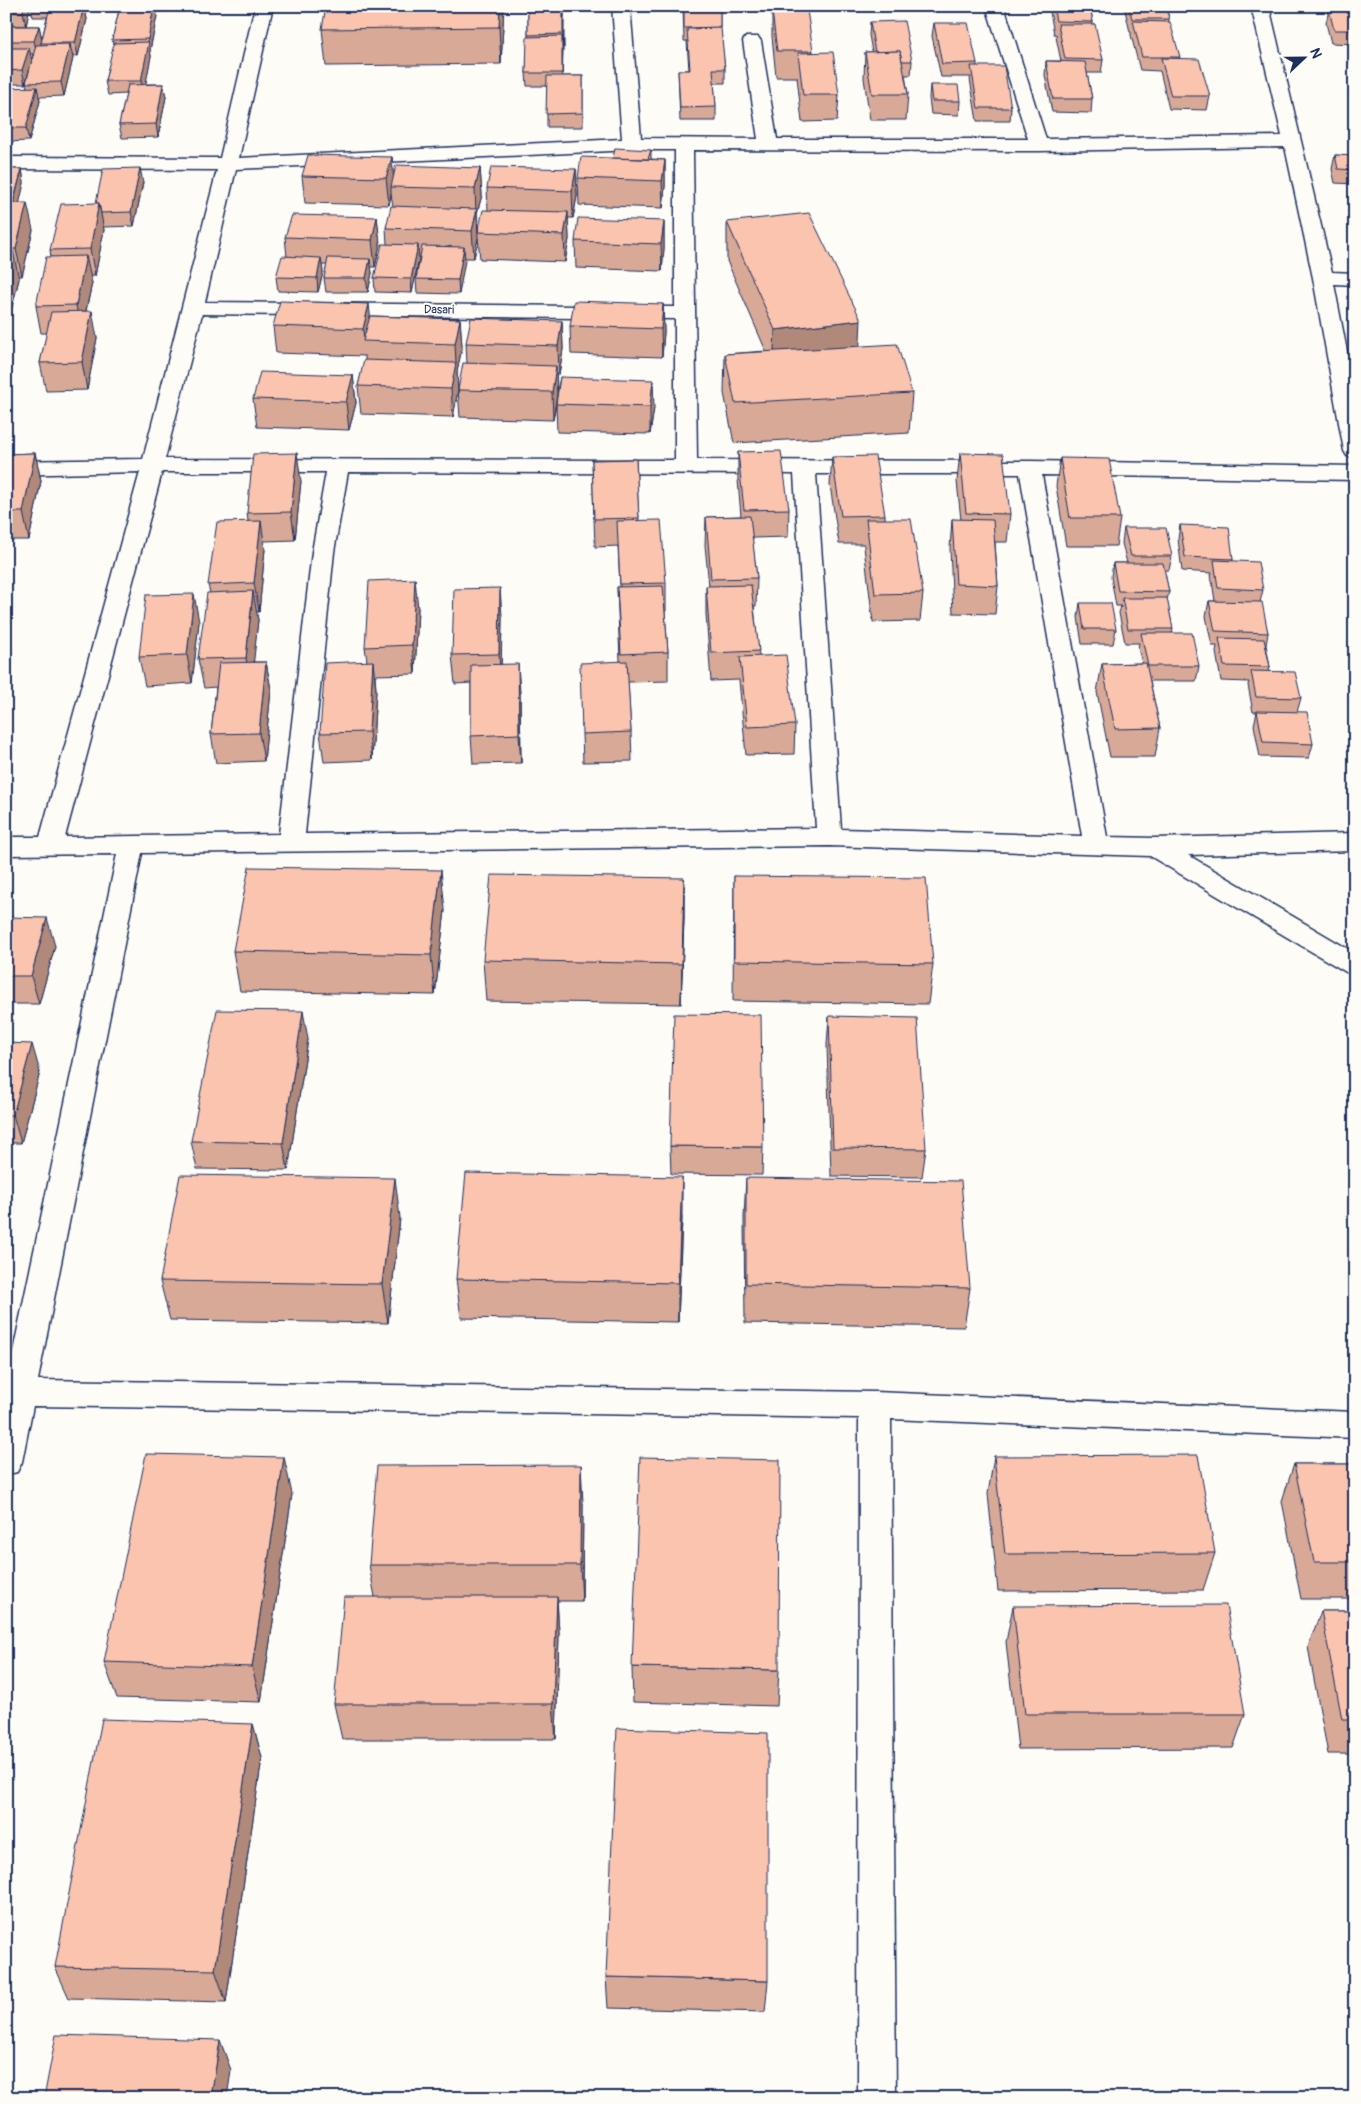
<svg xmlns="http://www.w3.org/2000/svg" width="1361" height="2104" font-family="Pangolin,sans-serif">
<rect width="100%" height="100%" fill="#fdfcf7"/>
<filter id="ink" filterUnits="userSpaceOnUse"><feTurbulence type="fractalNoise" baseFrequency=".02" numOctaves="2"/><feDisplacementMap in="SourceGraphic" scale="10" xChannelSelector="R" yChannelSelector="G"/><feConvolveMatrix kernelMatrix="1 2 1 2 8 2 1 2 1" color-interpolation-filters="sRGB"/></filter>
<g filter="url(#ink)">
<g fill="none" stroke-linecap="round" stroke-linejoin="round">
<g stroke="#1b2f5e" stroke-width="3">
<path id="minor" d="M255 6H273L239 158 622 139 612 6H630L641 138 758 139 743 41 746 37H758L761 41 777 139H1028L986 6H1004L1046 139 1282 136 1251 6H1269L1332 272 1355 273V285L1334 284 1355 393V457L1347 456 1344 451 1313 278 1285 147 1039 151 693 150 697 460 1030 461 1355 466V480L1042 475 1107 837 1155 838 1355 833V851L1188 855 1355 953V975L1346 972 1150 856 829 846 142 853 38 1380 875 1392 1355 1412V1438L891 1419 896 2098H858L859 1418 33 1406 22 1462 17 1472 6 1475V1385L117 854 6 855V837H40L140 472 6 475V461L143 459 217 170 6 169V157L220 158ZM632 150H675V307L205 302 236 169ZM202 314 675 319V460L165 459ZM162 472H326L312 552 279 834 65 837ZM348 472 794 474 816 828 305 834 334 552ZM816 474H1020L1082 836 841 829Z"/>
</g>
<use href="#minor" fill="#fdfcf7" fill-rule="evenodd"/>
</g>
<g fill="#d8a996" stroke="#1b2f5e">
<polygon points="6,6 30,6 26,26 8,26 39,26 42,39 47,17 33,17 30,6 84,6 87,19 78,56 73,56 73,58 64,96 39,97 40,101 29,141 6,142 6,88 27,88 26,83 33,54 30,54 25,84 6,84"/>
<polygon points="120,6 177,6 176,11 156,12 157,16 150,50 151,56 145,84 163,84 166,97 158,137 122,138 119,125 126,94 108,95 105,81 114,46 112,40"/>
<polygon points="504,6 501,64 326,66 322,29"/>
<polygon points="528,6 576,6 576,9 564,9 562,76 583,76 583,127 547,127 547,86 527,86 526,73 528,37"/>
<polygon points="668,6 720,6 720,28 725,69 725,83 714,83 716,107 716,121 680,121 678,70 689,70 687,41 684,41 683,6"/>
<polygon points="1049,6 1090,6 1093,22 1093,24 1103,60 1101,73 1087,73 1092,99 1091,113 1052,112 1045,75 1046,61 1061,61 1056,37 1057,35 1054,34"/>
<polygon points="1124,6 1166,6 1169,19 1169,22 1180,59 1210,96 1207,110 1169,109 1160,71 1140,70 1131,35 1131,32 1130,32"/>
<polygon points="1352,6 1355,6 1355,44 1331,43 1326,23 1329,10 1354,11"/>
<polygon points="772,11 813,51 812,53 839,95 837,121 802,122 797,77 776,77 772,36"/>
<polygon points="870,22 912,61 911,75 905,75 908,94 906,120 870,120 864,78 865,52 872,52 869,35"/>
<polygon points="934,23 977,63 977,66 1011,108 1010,121 977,121 970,79 971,77 941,77 932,36"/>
<polygon points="1353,49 1355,49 1355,80 1350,62"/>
<polygon points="930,85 960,101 959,115 931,114 929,98"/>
<polygon points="651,150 651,159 665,160 665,186 663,208 579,205 578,178 613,158"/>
<polygon points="1335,155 1355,156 1355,184 1335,183 1332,169"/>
<polygon points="392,157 393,175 480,168 482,195 477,213 479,230 488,210 487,188 576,169 577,196 573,218 568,218 569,239 565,262 480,259 478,238 474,258 464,258 459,294 417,293 416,279 420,257 419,257 412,293 375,292 374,278 387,244 386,228 393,206 391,194 389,205 305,203 302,176"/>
<polygon points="6,169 22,169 24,183 19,203 33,230 22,276 19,276 19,279 7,327 6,327"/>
<polygon points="143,182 134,226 103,227 104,230 95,276 90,276 92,283 86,311 97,338 87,390 46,391 40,363 47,333 41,333 36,306 51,257 50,250 96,203"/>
<polygon points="377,217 380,244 375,267 371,267 372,273 368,292 326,292 324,278 327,265 322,265 323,272 318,292 278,291 276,277 287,257 285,237"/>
<polygon points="664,221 664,248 662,271 576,268 575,241"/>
<polygon points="727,222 860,346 912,393 909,433 734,443 724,393 725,354 766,351 727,261"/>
<polygon points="663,304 664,332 662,357 571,354 570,326"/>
<polygon points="371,316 460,319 462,347 457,372 458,390 467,364 466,343 562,321 563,349 559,374 556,374 557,392 560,377 654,408 650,434 557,432 556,405 553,420 460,417 458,390 453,417 361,414 358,386 365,360 365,356 276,353 273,326"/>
<polygon points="353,375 356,403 349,430 257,427 253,399"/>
<polygon points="738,452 789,509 788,537 752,538 757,578 756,606 754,606 759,656 795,725 794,754 746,755 739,680 711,681 706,614 706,586 709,586 705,545 706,517 741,516 738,480"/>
<polygon points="35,453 41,481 29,540 6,540 6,454"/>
<polygon points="960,453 1010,514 1007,542 995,542 998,586 995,614 953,613 950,548 952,519 961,520 957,481"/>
<polygon points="832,457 885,515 885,519 923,593 920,621 873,622 864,547 864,544 839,544 830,485"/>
<polygon points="1060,458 1120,518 1116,546 1066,546 1056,486"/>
<polygon points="636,459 639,521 666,583 666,611 665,611 668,652 668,681 628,682 631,732 632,761 583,762 582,734 620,661 617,587 620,587 618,546 595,547 592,460"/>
<polygon points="301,481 295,540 264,541 265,549 259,612 256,612 258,620 253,662 266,662 271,690 264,761 216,763 211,734 216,687 204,688 198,659 210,593 208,585 248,521 247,513"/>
<polygon points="1180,525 1233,559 1233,561 1263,590 1260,602 1268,633 1266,645 1270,667 1269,671 1301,698 1297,712 1313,744 1309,758 1260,757 1254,725 1257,712 1253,712 1248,685 1249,682 1221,681 1216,652 1217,646 1212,646 1206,616 1209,601 1215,601 1211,575 1212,573 1182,571 1178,539"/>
<polygon points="1124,528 1172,556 1169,570 1164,570 1169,592 1167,600 1173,629 1172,633 1199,666 1196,681 1150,681 1160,728 1155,757 1110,757 1097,692 1102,664 1142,663 1138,648 1139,643 1125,643 1119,613 1121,606 1116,606 1111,577 1113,563 1127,563 1122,543"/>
<polygon points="1080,603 1116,629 1113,644 1082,644 1078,617"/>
<polygon points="418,608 415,674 375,675 376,690 372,760 324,762 320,733 367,661 365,647"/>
<polygon points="502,616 501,664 520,692 521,763 473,764 471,736 471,683 455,684 452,655"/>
<polygon points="199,622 192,683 145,686 139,657"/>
<polygon points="734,876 933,964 928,1004 733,1001"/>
<polygon points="684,878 684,918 681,1004 486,1001 483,960"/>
<polygon points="445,910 435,995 240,991 233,951"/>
<polygon points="6,917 55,946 39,1004 6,1004"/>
<polygon points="829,1016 926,1149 922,1177 831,1176 827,1045"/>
<polygon points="308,1039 288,1170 197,1169 191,1141"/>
<polygon points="6,1043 40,1072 21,1143 6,1143"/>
<polygon points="670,1146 763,1147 762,1175 671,1174"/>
<polygon points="746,1178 970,1288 964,1327 745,1323 744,1217"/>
<polygon points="682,1217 678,1322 461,1318 456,1279"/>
<polygon points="400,1218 388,1323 170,1320 160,1281"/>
<polygon points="994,1456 1215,1553 1203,1590 998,1591 988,1494"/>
<polygon points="1294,1464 1355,1464 1355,1599 1301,1599 1282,1501"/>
<polygon points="292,1494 261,1702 117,1698 104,1662"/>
<polygon points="583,1503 582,1601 557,1601 559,1633 556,1739 342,1739 334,1704 375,1597 369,1565"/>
<polygon points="1013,1606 1245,1714 1233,1748 1018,1749 1006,1642"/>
<polygon points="1321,1611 1355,1611 1355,1754 1328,1754 1308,1647"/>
<polygon points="632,1667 779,1670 777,1706 633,1702"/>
<polygon points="253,1724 262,1758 226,2002 69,1998 55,1967"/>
<polygon points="606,1977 768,1981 765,2012 608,2008"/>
</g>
<g fill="#b0897a" stroke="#1b2f5e">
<polygon points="24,6 30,6 30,7 26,26 23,12"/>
<polygon points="84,6 87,19 78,56 75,43"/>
<polygon points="154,6 155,6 157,16 150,50 151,56 144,94 141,81 148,44 148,39"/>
<polygon points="500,6 504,6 501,64 499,27"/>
<polygon points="564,6 564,48 563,34"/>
<polygon points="39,26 42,40 37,54 34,41"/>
<polygon points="562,36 563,50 562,86"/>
<polygon points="70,44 73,58 64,96 61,82"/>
<polygon points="29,48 32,61 25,84 22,70"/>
<polygon points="163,84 166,97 158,137 156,124"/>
<polygon points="37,87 40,101 29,141 26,128"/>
<polygon points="392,157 394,184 391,187 391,194 389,205 386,178"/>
<polygon points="665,160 665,186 663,208 662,181"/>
<polygon points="140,168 143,182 134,226 131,212"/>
<polygon points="480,168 482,195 477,213 478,238 474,258 472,231 476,212 475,189"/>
<polygon points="22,169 24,183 14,227 11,213"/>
<polygon points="576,169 577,196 573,218 572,191"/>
<polygon points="27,203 33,230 22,276 16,249"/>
<polygon points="99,203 104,230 95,276 90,249"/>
<polygon points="568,212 569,239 565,262 564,235"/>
<polygon points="377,217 380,244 375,267 372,240"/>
<polygon points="664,221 664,248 662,271 661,244"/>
<polygon points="418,245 419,259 412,293 411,279"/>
<polygon points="464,247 465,261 459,294 458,280"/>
<polygon points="13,251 19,279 7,327 6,278"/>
<polygon points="86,256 92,283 81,332 76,305"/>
<polygon points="321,258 323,272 318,292 317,278"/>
<polygon points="370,259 372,273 368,292 366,278"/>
<polygon points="369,304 372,332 364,341 363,329"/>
<polygon points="663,304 664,332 662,357 661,329"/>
<polygon points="92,311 97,338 87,390 82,362"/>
<polygon points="460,319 462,347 457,372 458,390 453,417 451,389 456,363 455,344"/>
<polygon points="861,320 859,360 773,370 775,330"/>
<polygon points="562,321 563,349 559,374 558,346"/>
<polygon points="556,366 557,394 553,420 552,392"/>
<polygon points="353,375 356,403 349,430 346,402"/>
<polygon points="653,380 654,408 650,434 650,407"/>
<polygon points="35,453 41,481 29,540 23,512"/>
<polygon points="297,453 301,481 295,540 291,512"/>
<polygon points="261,521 265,549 259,612 254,583"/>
<polygon points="415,579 418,608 415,674 412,645"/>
<polygon points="500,588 502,616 501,682 499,654"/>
<polygon points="253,591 258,620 251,687 246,658"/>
<polygon points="194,594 199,622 192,683 187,655"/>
<polygon points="373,661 376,690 372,760 369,732"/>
<polygon points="266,662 271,690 264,761 259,733"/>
<polygon points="518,664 520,692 521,763 519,734"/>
<polygon points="441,870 445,910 435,995 431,955"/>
<polygon points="684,878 684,918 681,1004 682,964"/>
<polygon points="47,918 55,946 39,1004 31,976"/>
<polygon points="303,1011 308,1039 288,1170 283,1143"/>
<polygon points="32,1044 40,1072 21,1143 13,1115"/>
<polygon points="682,1177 682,1217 678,1322 678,1283"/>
<polygon points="395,1178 400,1218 388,1323 382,1284"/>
<polygon points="284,1457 292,1494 261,1702 252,1667"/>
<polygon points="581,1465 583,1503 582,1601 580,1565"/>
<polygon points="557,1597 559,1633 556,1739 553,1704"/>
<polygon points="253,1724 262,1758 226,2002 215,1970"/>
<polygon points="220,2040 231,2070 227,2098 211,2098"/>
</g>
<g fill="#fbc4af" stroke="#1b2f5e">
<polygon points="6,6 24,6 23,12 6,13"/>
<polygon points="84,6 75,43 41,43 50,7"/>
<polygon points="120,6 154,6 148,39 112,40"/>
<polygon points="326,6 500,6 499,27 322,29"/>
<polygon points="528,6 563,6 563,34 528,35"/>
<polygon points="684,6 720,6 720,27 684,28"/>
<polygon points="1053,6 1090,6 1093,22 1056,21"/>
<polygon points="1129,6 1166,6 1169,19 1132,19"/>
<polygon points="807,10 813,51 777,51 772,11"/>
<polygon points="1329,10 1355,11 1355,30 1334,30"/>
<polygon points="904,21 912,61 902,61 900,51 875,52 870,22"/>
<polygon points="1133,21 1170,22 1180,57 1142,57"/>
<polygon points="934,23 968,23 977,63 942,64"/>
<polygon points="1058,24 1095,24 1103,60 1065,59"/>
<polygon points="6,26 39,26 34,41 6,41"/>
<polygon points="721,28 725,69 713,69 716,107 680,108 678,70 690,70 687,29"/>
<polygon points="562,36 562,73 526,73 527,37"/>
<polygon points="149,42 141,81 105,81 114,43"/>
<polygon points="70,44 61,82 26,83 36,45"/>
<polygon points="6,48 29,48 22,70 6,71"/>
<polygon points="900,51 908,94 872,94 865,52"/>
<polygon points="833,52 839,95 803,95 798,53"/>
<polygon points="1161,58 1199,59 1210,96 1171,96"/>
<polygon points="1046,61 1085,62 1092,99 1053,99"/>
<polygon points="971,66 1004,66 1011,108 978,108"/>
<polygon points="547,76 583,76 583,113 546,114"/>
<polygon points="163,84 156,124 119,125 128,85"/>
<polygon points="930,85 958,85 960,101 932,101"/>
<polygon points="37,87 26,128 6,128 6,88"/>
<polygon points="615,148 651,150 648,159 613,158"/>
<polygon points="308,155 392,157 386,178 302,176"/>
<polygon points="1335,155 1355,156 1355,170 1338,169"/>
<polygon points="581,157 665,160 662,181 578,178"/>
<polygon points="396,165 480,168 475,189 391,187"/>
<polygon points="491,167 576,169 572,191 487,188"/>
<polygon points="140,168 131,212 101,213 99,203 96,203 103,169"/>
<polygon points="6,169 22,169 13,203 6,203"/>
<polygon points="6,203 27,203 16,249 6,249"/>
<polygon points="99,203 90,249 50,250 61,204"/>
<polygon points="391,206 477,209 472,231 386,228"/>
<polygon points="483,210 568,212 564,235 478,232"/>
<polygon points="809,213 861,320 775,330 727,222"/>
<polygon points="292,215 377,217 372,240 285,237"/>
<polygon points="578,218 664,221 661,244 575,241"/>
<polygon points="382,244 418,245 411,279 374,278"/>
<polygon points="422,246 464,247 458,280 416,279"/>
<polygon points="13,251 6,278 6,252"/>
<polygon points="86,256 76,305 36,306 46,257"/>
<polygon points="282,256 321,258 317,278 276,277"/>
<polygon points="328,258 370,259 366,278 324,278"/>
<polygon points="280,301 369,304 363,329 273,326"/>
<polygon points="574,301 663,304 661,329 570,326"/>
<polygon points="92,311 82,362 40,363 51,312"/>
<polygon points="370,316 460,319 455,344 363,341"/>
<polygon points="471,318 562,321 558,346 466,343"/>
<polygon points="897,344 912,393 735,403 725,354"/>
<polygon points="364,360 456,363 451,389 358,386"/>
<polygon points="463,363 556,366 552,392 458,390"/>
<polygon points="260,372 353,375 346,402 253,399"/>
<polygon points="560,377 653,380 650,407 556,404"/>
<polygon points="781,451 789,509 744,510 738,452"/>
<polygon points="35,453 23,512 6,512 6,454"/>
<polygon points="297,453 291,512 247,513 253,454"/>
<polygon points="960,453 1003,454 1010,514 966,513"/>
<polygon points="875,456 885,515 841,516 832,457"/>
<polygon points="1060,458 1109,459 1120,518 1070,518"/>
<polygon points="636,459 639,518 594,519 592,460"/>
<polygon points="750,516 757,578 711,579 706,517"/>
<polygon points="866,519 911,519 923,593 875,594"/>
<polygon points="952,519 993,520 998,586 956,584"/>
<polygon points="661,520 666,583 620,584 617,521"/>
<polygon points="261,521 254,583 208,585 217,522"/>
<polygon points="1180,525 1229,527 1233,559 1185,557"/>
<polygon points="1124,528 1166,528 1172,556 1131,556"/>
<polygon points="1214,560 1258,562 1263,590 1218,588"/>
<polygon points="1113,563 1163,563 1169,592 1118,591"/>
<polygon points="415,579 412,645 365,647 369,581"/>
<polygon points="751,585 759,651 711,653 706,586"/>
<polygon points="663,586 668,652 621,654 617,587"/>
<polygon points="500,588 499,654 452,655 454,589"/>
<polygon points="253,591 246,658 198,659 207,593"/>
<polygon points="194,594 187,655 139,657 146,595"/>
<polygon points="1122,598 1167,598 1173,629 1128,629"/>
<polygon points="1209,601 1262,602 1268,633 1215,631"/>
<polygon points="1080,603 1111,603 1116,629 1084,629"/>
<polygon points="1141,633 1192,633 1199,666 1148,666"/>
<polygon points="1219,638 1264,639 1270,667 1224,666"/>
<polygon points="786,655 795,725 747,727 740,657"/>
<polygon points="373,661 369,732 320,733 325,663"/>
<polygon points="627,661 631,732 582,734 580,663"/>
<polygon points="266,662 259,733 211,734 219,663"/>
<polygon points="1146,663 1160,728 1115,729 1102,664"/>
<polygon points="518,664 519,734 471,736 471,665"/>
<polygon points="1251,671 1295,672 1301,698 1256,697"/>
<polygon points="1257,711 1307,712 1313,744 1263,742"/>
<polygon points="249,867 441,870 431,955 233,951"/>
<polygon points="491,875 684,878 682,964 483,960"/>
<polygon points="734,876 926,878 933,964 734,961"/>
<polygon points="6,917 47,918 31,976 6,976"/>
<polygon points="217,1010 303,1011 283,1143 191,1141"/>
<polygon points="674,1014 761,1015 763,1147 670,1146"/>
<polygon points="829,1016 917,1018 926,1149 833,1148"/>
<polygon points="6,1043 32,1044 13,1115 6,1115"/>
<polygon points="466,1173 682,1177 678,1283 456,1279"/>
<polygon points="180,1175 395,1178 382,1284 160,1281"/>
<polygon points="746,1178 961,1181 970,1288 746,1284"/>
<polygon points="146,1454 284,1457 252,1667 104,1662"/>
<polygon points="1198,1455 1215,1553 1005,1554 994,1456"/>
<polygon points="640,1457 780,1460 779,1670 632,1667"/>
<polygon points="1294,1464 1355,1464 1355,1562 1314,1562"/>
<polygon points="581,1465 580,1565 369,1565 377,1466"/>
<polygon points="344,1597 557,1597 553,1704 334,1704"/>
<polygon points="1226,1605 1245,1714 1025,1714 1013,1606"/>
<polygon points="1321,1611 1355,1611 1355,1719 1342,1719"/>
<polygon points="102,1719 253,1724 215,1970 55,1967"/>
<polygon points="617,1728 768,1733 768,1981 606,1977"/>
<polygon points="56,2035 220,2040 211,2098 44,2098"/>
</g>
</g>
<g text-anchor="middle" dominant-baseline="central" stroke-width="4" stroke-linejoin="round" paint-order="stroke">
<g font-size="12" fill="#1b2f5e" stroke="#fdfcf7">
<text transform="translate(439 310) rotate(1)">Dasari</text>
</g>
</g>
<rect width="1361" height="2104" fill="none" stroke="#fdfcf7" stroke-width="25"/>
<rect x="12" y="12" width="1336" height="2079" fill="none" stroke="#1b2f5e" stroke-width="2" filter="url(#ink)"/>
<g transform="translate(1304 58) rotate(68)" stroke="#fdfcf7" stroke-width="4" paint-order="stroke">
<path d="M0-4L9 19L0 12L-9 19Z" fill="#1b2f5e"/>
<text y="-8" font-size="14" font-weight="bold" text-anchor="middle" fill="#1b2f5e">N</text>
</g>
</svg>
